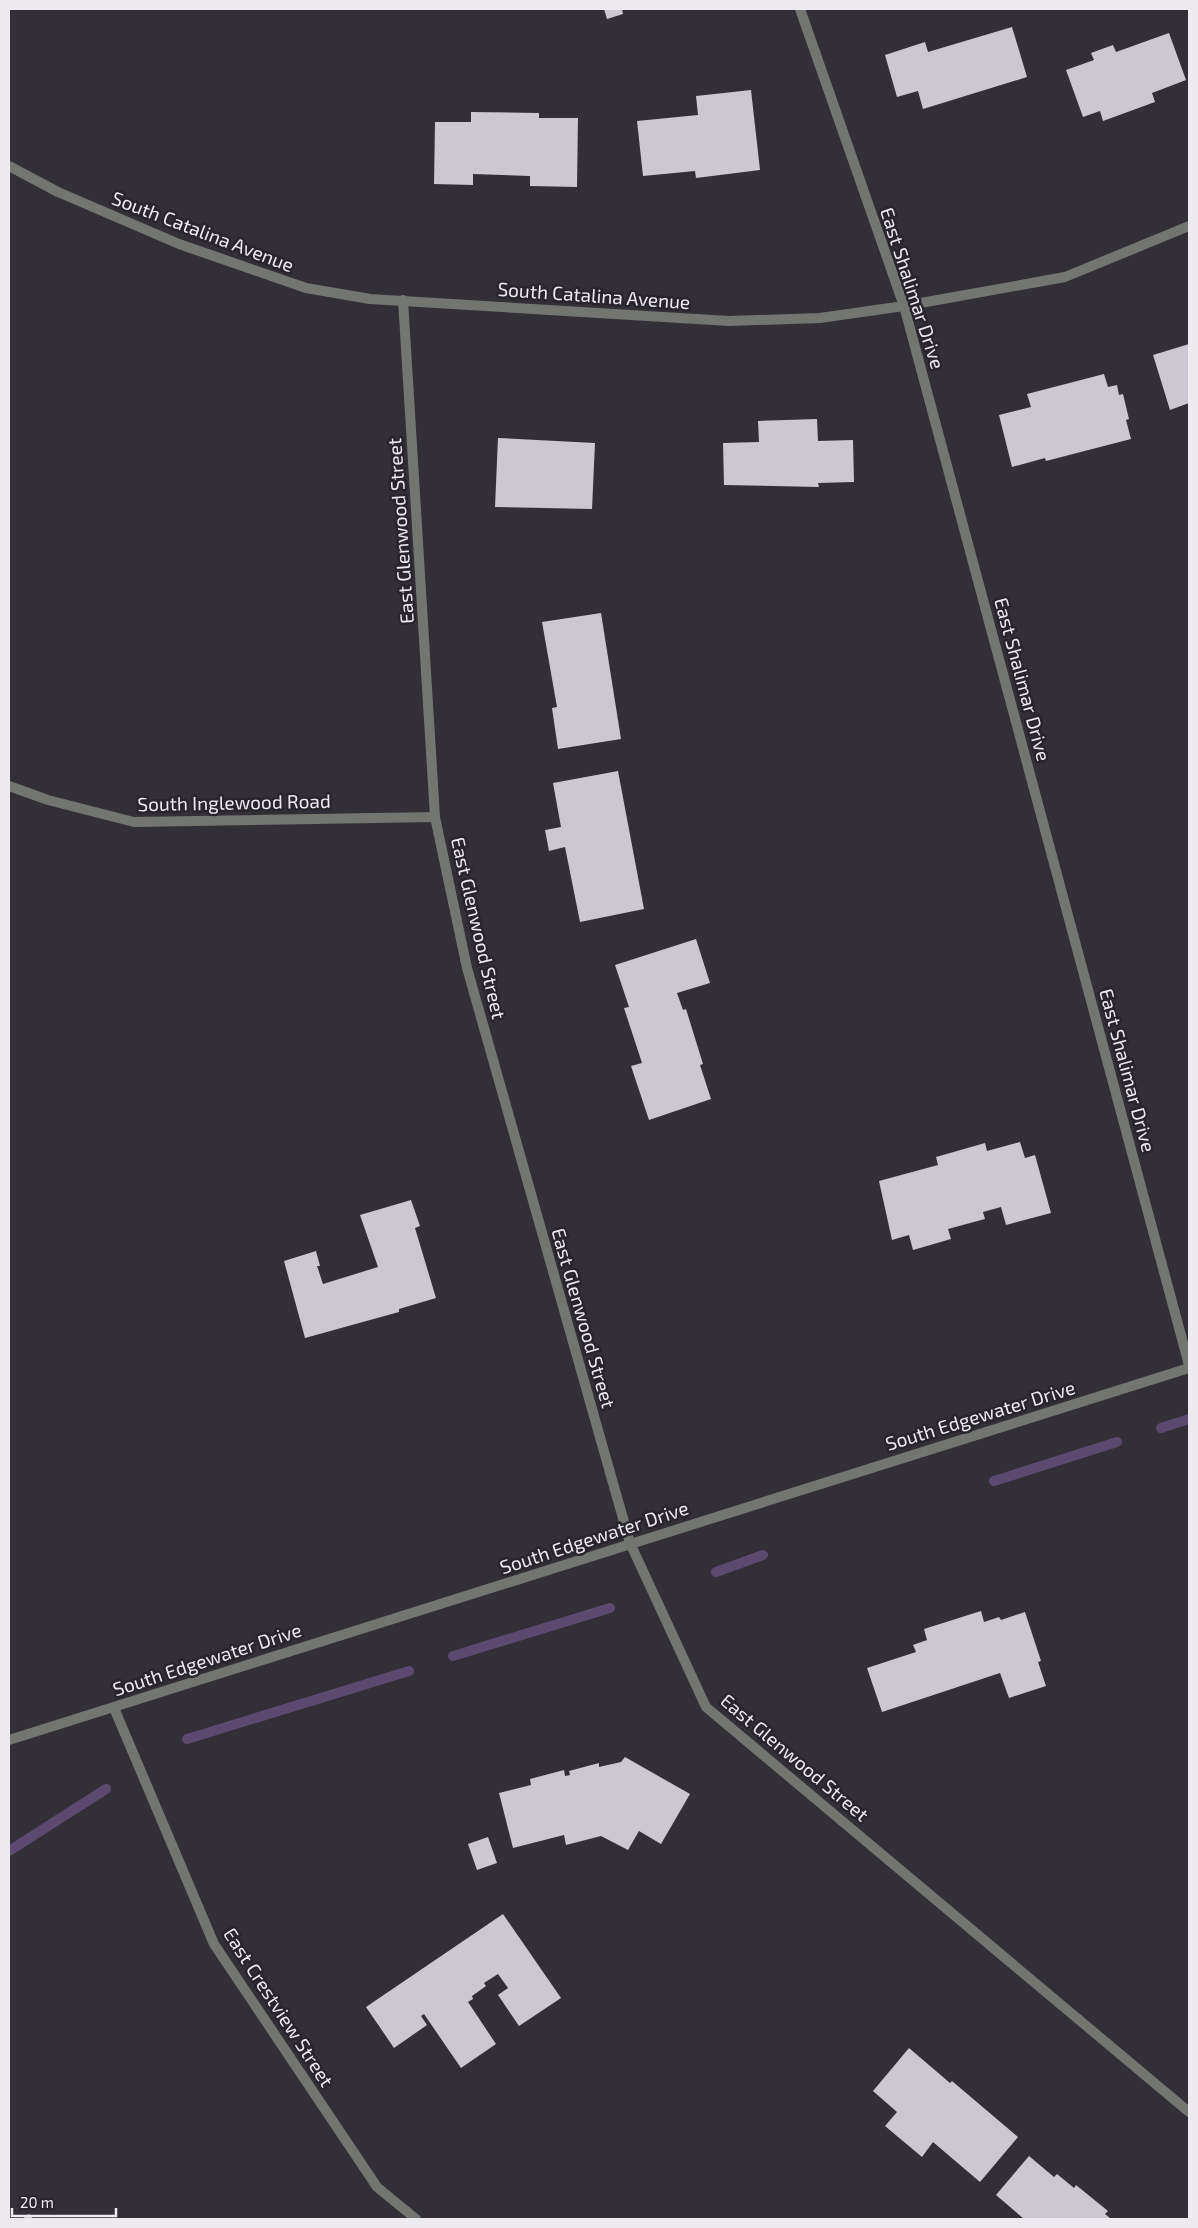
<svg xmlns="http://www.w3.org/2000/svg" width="1198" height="2228" font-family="'Exo 2',sans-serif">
<rect width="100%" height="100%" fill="#322f36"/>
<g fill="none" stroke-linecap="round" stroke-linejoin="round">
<g stroke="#5b496f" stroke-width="10">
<polyline points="1161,1428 1189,1419"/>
<polyline points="994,1481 1117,1442"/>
<polyline points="716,1572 763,1555"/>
<polyline points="453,1656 610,1608"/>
<polyline points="187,1739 409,1671"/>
<polyline points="9,1851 106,1789"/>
</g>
</g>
<g fill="#ccc8d2">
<polygon points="604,9 622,9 623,14 607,19"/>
<polygon points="1012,27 1027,77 923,109 918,91 897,97 885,55 925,42 928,52"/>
<polygon points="1169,33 1186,80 1152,93 1155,102 1103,121 1100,111 1083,117 1066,70 1094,60 1091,53 1113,45 1116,52"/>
<polygon points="751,90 760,170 696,178 695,171 643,176 637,121 698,115 696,96"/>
<polygon points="471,112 539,113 539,118 578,118 577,187 530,186 530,176 473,174 473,185 434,184 435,122 471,122"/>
<polygon points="1189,344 1189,403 1170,410 1153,355"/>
<polygon points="1104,374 1108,387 1117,385 1119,395 1123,394 1129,419 1126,420 1131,439 1046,461 1045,458 1012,467 999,415 1031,407 1027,394"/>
<polygon points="817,419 818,441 853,440 854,482 818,483 819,487 724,485 723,443 759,442 758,421"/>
<polygon points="498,438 595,443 592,509 495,507"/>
<polygon points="601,613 621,739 558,749 552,708 557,707 542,622"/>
<polygon points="618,771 644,909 580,922 565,847 549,851 545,830 561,827 553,783"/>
<polygon points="696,939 710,983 677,993 683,1010 686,1009 703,1064 700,1065 711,1099 649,1120 631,1066 642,1063 624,1008 629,1007 615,965"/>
<polygon points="1020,1142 1025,1158 1035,1155 1051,1213 1006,1225 1001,1207 983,1212 985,1219 948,1229 951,1239 913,1250 909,1235 892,1240 879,1181 938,1165 936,1157 985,1143 987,1151"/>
<polygon points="411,1200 420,1226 415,1228 436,1298 399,1309 399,1312 305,1338 284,1261 316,1251 320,1266 317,1266 323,1284 378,1267 360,1215"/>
<polygon points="981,1611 984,1622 999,1617 1001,1620 1025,1612 1041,1661 1038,1662 1046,1686 1009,1698 1000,1673 882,1712 867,1668 916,1652 913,1645 927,1640 924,1629"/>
<polygon points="625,1757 690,1794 661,1844 639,1831 628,1850 601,1836 566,1845 564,1835 513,1848 499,1793 531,1785 530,1779 564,1770 565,1776 570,1775 569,1771 599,1763 599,1767 621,1762"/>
<polygon points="488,1837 497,1863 477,1870 468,1844"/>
<polygon points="503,1914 561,1998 519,2026 498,1995 508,1988 498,1974 484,1983 486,1986 472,1996 473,1999 468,2002 496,2044 461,2068 424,2014 421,2016 427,2025 394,2048 366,2007"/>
<polygon points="909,2048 950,2083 952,2081 1018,2137 980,2182 933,2142 922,2157 885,2126 897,2112 873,2091"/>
<polygon points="1029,2156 1054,2177 1057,2174 1074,2188 1076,2185 1108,2211 1105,2214 1111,2219 1024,2219 996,2195"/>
<polygon points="29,2214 33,2219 22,2219"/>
</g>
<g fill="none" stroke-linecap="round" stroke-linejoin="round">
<g stroke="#737571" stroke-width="10">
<polyline points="800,9 904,306 1189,1365"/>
<polyline points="9,166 58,192 179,244 306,288 370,299 729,321 820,318 904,306 1065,277 1189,226"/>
<polyline points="403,300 435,817 467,968 630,1543 706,1707 1189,2112"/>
<polyline points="9,786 48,800 134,822 435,817"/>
<polyline points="114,1708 214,1944 377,2187 416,2219"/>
<polyline points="9,1740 1189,1368"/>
</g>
</g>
<g text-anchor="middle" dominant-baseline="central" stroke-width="5" stroke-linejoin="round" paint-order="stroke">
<g font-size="19" fill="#edebf0" stroke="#28252c">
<text transform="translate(203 231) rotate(21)">South Catalina Avenue</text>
<text transform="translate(913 288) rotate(72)">East Shalimar Drive</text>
<text transform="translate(594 295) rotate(4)">South Catalina Avenue</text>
<text transform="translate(400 531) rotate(-94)">East Glenwood Street</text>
<text transform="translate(1023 679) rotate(75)">East Shalimar Drive</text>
<text transform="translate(234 802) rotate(-1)">South Inglewood Road</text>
<text transform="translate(479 928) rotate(77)">East Glenwood Street</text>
<text transform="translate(1128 1070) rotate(75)">East Shalimar Drive</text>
<text transform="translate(584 1318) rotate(74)">East Glenwood Street</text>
<text transform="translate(980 1415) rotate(-17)">South Edgewater Drive</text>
<text transform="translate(594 1537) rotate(-18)">South Edgewater Drive</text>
<text transform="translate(207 1659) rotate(-18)">South Edgewater Drive</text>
<text transform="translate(795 1757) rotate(40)">East Glenwood Street</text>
<text transform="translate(279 2007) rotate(57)">East Crestview Street</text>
</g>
</g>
<rect width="1198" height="2228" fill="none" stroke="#edebf0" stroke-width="20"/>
<path d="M12 2208v8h104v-8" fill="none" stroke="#edebf0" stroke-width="2.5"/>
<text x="20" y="2208" font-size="15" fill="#edebf0" stroke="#28252c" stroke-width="4" paint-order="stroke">20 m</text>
</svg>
